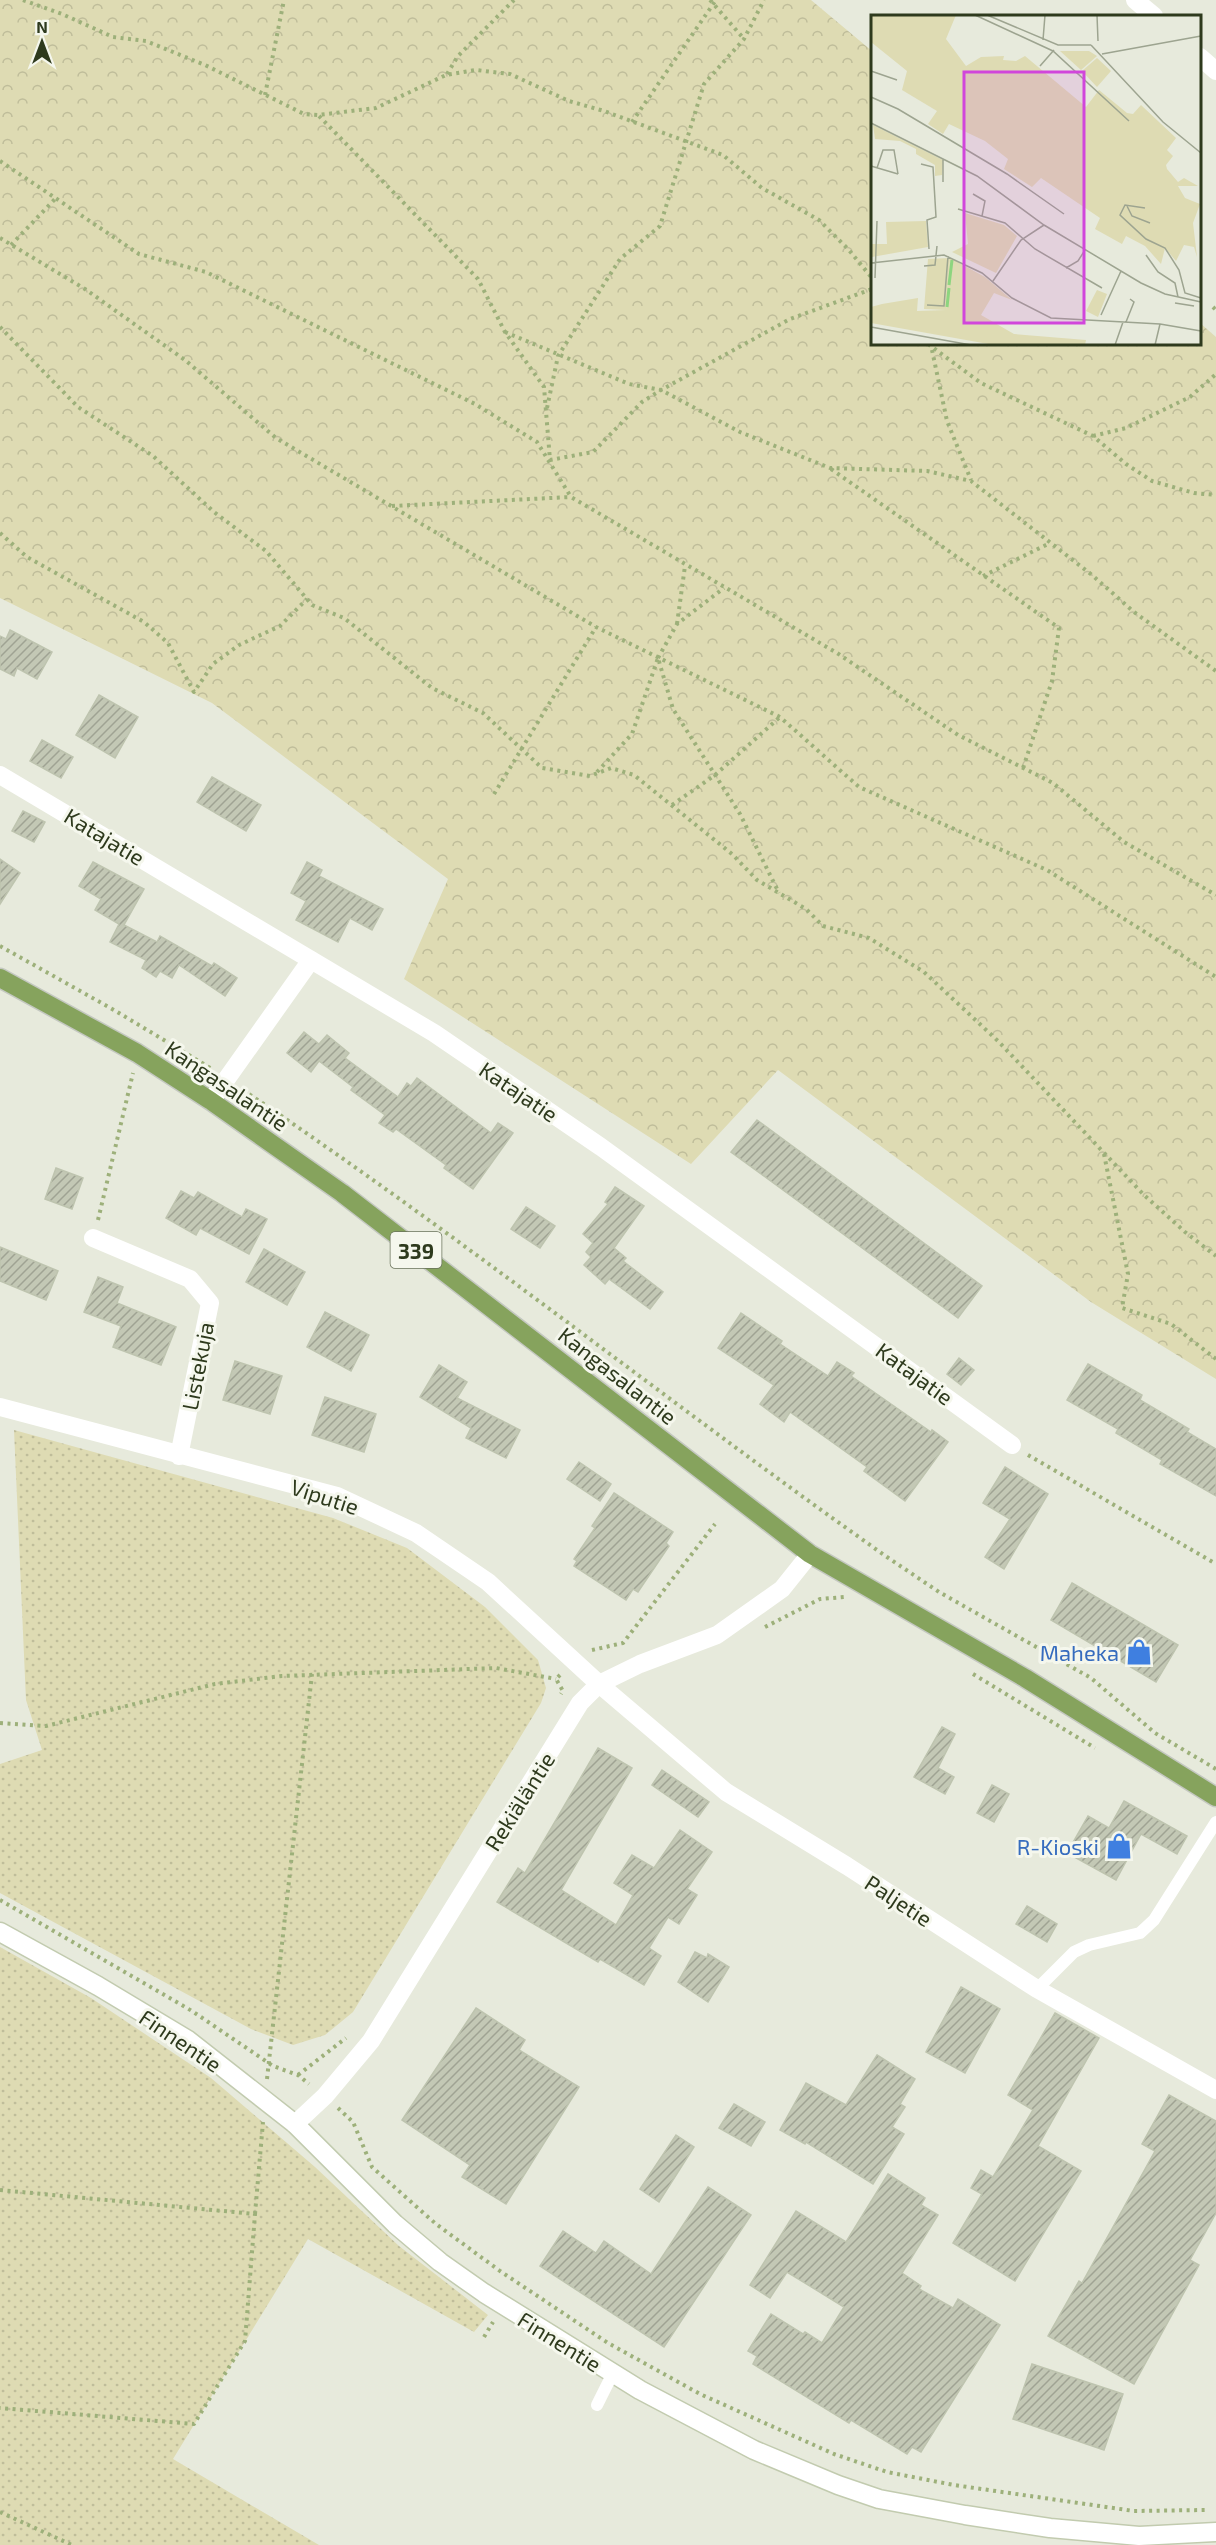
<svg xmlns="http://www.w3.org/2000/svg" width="1216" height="2545" font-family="'Exo 2',sans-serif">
<defs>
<pattern id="grass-dots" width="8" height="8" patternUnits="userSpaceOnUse" patternTransform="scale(1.5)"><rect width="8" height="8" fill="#dedbb3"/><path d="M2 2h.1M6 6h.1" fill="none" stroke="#bfbd9a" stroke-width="1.8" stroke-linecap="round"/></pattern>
<pattern id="forest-crowns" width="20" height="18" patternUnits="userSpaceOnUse" patternTransform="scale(1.5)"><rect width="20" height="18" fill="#dedbb3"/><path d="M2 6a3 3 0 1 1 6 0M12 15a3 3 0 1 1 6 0" fill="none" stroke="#bfbd9a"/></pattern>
<pattern id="building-hatch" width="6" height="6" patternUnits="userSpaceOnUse" patternTransform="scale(1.5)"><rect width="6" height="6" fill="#c3c8b5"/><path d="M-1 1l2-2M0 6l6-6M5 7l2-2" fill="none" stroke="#9fa393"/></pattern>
</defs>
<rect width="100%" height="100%" fill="#e7eadc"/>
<g fill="url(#grass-dots)">
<polygon points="14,1430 333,1518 407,1548 485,1607 538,1660 546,1688 541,1703 353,2012 325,2035 293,2045 251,2029 0,1893 0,1764 42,1750 26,1700"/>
<polygon points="0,1947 91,1998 211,2078 315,2167 399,2246 488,2315 474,2332 308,2239 173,2459 319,2545 0,2545"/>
</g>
<polygon fill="url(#forest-crowns)" points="0,0 811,0 872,51 872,344 1200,344 1200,323 1216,337 1216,1379 1091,1302 778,1070 691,1164 404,979 448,879 212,703 0,598"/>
<g fill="url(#building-hatch)" stroke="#bec4af" stroke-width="1.5">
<polygon points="10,630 52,652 37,679 17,668 14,676 0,669 0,636 6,639"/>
<polygon points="99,695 138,717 115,758 76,735"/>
<polygon points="42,740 73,757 61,778 30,761"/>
<polygon points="212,777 261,805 246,831 197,802"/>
<polygon points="23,811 45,822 34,842 12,831"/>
<polygon points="0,859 20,873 0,904"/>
<polygon points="93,862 144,889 124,925 157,942 160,936 212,966 214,963 237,978 225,996 179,965 172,978 160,971 156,977 142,968 146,960 110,942 119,924 95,910 101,899 79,886"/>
<polygon points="307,862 322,870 319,876 383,909 372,930 350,918 338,942 296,920 306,901 291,893"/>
<polygon points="304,1032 319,1044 327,1035 349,1053 345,1058 398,1097 407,1083 411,1086 417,1078 491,1133 498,1123 513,1133 473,1189 444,1168 446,1165 396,1129 393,1132 379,1123 385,1115 351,1090 353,1087 319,1061 311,1072 287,1053"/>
<polygon points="757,1120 982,1286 958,1318 731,1152"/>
<polygon points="56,1168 83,1178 72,1209 45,1199"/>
<polygon points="615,1187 644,1206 614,1248 626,1258 623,1261 663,1292 650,1309 609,1279 605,1284 584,1265 591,1257 586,1252 593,1243 583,1234 608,1204 605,1202"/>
<polygon points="181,1191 194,1198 198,1192 242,1217 246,1209 267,1219 249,1254 200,1228 196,1235 166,1218"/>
<polygon points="526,1207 555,1226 540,1248 511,1229"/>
<polygon points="0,1247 58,1271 46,1300 0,1281"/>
<polygon points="264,1249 305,1272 287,1305 246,1282"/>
<polygon points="98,1277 123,1287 117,1303 176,1327 161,1365 113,1347 121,1326 84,1312"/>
<polygon points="325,1312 369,1335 351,1371 307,1347"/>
<polygon points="741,1313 782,1341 780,1344 828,1376 837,1362 854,1373 851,1376 931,1432 932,1430 948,1442 905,1501 864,1471 867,1467 790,1412 784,1422 760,1404 774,1385 718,1348"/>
<polygon points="959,1358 974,1370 961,1385 947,1374"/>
<polygon points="235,1361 282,1376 270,1414 223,1400"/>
<polygon points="1088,1364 1142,1395 1140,1400 1189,1429 1187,1432 1216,1449 1216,1496 1160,1464 1162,1460 1116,1433 1118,1429 1067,1400"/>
<polygon points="439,1365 467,1382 457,1398 520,1430 506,1458 466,1438 471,1428 420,1397"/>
<polygon points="325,1397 376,1414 364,1452 312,1435"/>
<polygon points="579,1462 611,1484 600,1501 567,1479"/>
<polygon points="1005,1467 1048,1494 1004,1569 985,1557 1010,1519 983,1503"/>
<polygon points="614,1493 673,1532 666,1543 669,1546 638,1592 633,1589 626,1600 574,1566 577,1561 574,1559 595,1528 592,1526"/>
<polygon points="1072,1583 1178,1645 1156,1682 1051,1620"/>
<polygon points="942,1727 955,1734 938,1768 954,1777 945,1794 914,1777"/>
<polygon points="598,1748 632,1768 561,1890 616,1925 633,1895 614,1883 632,1855 654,1868 680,1830 712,1852 687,1889 697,1895 679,1924 668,1917 649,1948 661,1956 644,1985 600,1959 598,1962 497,1902 518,1868 525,1873"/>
<polygon points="662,1770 709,1802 698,1817 652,1785"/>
<polygon points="992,1785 1009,1794 994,1822 977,1813"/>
<polygon points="1124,1801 1187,1836 1177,1854 1141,1834 1116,1880 1067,1853 1088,1816 1109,1828"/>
<polygon points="1027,1906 1057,1924 1047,1942 1016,1924"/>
<polygon points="695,1952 707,1958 708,1954 729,1967 708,2002 678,1982"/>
<polygon points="961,1987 1000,2009 965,2073 926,2052"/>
<polygon points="476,2008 525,2040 519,2050 579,2087 506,2204 462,2177 470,2165 402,2120"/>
<polygon points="1055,2013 1099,2038 1038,2146 1081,2171 1015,2281 953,2243 982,2194 971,2188 981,2170 993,2177 1033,2110 1008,2095"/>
<polygon points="877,2055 915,2079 900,2104 905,2107 892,2127 904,2134 873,2184 806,2142 805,2144 780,2130 806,2083 846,2105"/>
<polygon points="1169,2095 1216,2121 1216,2213 1190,2260 1199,2265 1134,2384 1048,2336 1079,2281 1082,2283 1155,2151 1142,2144"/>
<polygon points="734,2104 765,2122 751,2146 719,2128"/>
<polygon points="676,2135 694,2147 659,2202 640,2189"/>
<polygon points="888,2174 925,2198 921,2205 938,2215 902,2273 921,2286 919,2289 953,2308 958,2299 1000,2325 921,2452 912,2447 907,2454 851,2420 849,2423 753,2364 757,2356 748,2351 771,2314 803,2334 805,2332 822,2343 844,2307 787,2272 770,2298 750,2285 796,2211 846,2242"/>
<polygon points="708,2187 751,2215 664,2347 540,2266 563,2231 596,2253 604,2241 651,2274"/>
<polygon points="1032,2364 1123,2394 1104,2450 1013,2419"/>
</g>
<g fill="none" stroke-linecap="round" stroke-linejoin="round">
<g stroke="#c2cbaf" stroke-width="21">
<polyline id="secondary" points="0,1932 98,1986 188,2040 295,2124 395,2224 440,2262 484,2293 640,2390 754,2450 838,2485 879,2499 965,2515 1050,2528 1139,2536 1216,2532"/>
</g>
<g stroke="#c4c8c0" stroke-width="21">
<polyline id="primary" points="0,978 137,1053 211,1101 342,1193 810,1554 1025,1678 1216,1797"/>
</g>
<g stroke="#9db07a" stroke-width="4" stroke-dasharray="3 4.5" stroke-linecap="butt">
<polyline points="23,0 62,14 113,37 146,41 205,65 304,114 318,115 376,108 446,75 476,70 510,74 569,101 604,111 723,155 762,188 819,220 848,249 872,278"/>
<polyline points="710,0 744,39"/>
<polyline points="447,74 458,56 514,0"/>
<polyline points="265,95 284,0"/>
<polyline points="319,116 478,279 505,332 544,387 550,460 593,452 642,402 661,390 790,319 872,289"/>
<polyline points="632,122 716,0"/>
<polyline points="0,161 139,254 206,272 475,404 537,442 571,497 837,653 958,735 1053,783 1124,842 1216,895"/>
<polyline points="0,238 85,289 185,360 276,438 596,627 780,717 859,787 1047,870 1216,977"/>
<polyline points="11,245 56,198"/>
<polyline points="1213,307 1216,310"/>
<polyline points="0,327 78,407 153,456 214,512 266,551 312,605 344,618 432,688 483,713 542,768 590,776 611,768 634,775 732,854 757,880 806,909 823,926 869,938 924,972 998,1041 1144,1195 1185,1232 1216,1256"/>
<polyline points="505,332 629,384 661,390 740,432 830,468 927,471 971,481 1092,575 1134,612 1216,671"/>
<polyline points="928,344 981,383 1093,436 1126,464 1152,481 1194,493 1216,495"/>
<polyline points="932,350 947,421 971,480"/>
<polyline points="547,408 558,356 620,259 660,226 704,84 744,39 764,0"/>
<polyline points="1093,436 1126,428 1190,397 1216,374"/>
<polyline points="831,469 1059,628 1052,681 1023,768"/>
<polyline points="392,506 571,497"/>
<polyline points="0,533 27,557 144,622 168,643 194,692 213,664 239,645 280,626 307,599"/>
<polyline points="983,576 1050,543"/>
<polyline points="677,624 685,566"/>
<polyline points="658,658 677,624 724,588"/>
<polyline points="597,772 632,734 658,658 673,709 740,814 779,893"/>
<polyline points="494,794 596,627"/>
<polyline points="672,805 715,775 780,717"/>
<polyline points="0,946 114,1010 212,1069"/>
<path d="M243 1090C464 1238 670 1404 887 1557L939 1592 1091 1678 1155 1733 1216 1769"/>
<polyline points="1104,1154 1128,1274 1122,1308 1171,1324 1216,1359"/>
<polyline points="98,1220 133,1073"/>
<polyline points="1028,1455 1216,1564"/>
<polyline points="765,1627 820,1599 844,1597"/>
<polyline points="592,1650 623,1643 715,1524"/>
<polyline points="973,1674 1095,1748"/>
<polyline points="560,1675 556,1679 563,1691 561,1694"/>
<polyline points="0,1723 46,1726 215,1684 282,1676 496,1668 556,1679"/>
<polyline points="0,1900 192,2011 273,2066 298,2075 309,2084"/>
<polyline points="298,2075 346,2038"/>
<polyline points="267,2079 312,1674"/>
<polyline points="338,2108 353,2122 372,2167 436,2224 500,2271 608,2343 700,2394 834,2454 887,2472 954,2485 1134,2511 1206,2510"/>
<polyline points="0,2190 255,2214 245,2341 194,2424 0,2408"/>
<polyline points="255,2214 263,2122"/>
<polyline points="484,2337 493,2322"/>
<polyline points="0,2512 72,2545"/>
</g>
<g stroke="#fff" stroke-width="12">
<polyline points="1037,1989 1074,1952 1089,1945 1140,1933 1154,1920 1216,1822"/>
<polyline points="597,2405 613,2373"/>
</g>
<g stroke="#fff" stroke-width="18">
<polyline points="1135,0 1154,16"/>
<polyline points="1200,57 1216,71"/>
<polyline points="0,775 434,1033 601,1147 1012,1445"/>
<polyline points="211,1101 311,960"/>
<polyline points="93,1238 190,1279 210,1303 179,1456"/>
<polyline points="0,1407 337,1496 416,1533 488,1582 599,1684 726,1792 847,1866 1037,1989 1216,2090"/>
<polyline points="295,2124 325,2096 371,2041 580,1703 599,1684 640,1664 717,1635 782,1589 810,1554"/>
</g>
<use href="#secondary" stroke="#fff" stroke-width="18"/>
<use href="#primary" stroke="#86a35d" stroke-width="18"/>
</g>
<defs>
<g id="shop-bare" transform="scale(2.07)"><path d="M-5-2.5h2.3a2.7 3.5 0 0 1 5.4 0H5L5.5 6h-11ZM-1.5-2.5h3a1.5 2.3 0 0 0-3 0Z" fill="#3f7fe0" stroke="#f5f7ed" stroke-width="2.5" paint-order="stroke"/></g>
</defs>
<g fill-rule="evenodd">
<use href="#shop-bare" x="1139" y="1652"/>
<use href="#shop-bare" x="1119" y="1846"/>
</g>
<g text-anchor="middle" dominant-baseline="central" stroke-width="6" stroke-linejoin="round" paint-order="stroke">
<rect fill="#f5f7ed" stroke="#6a735b" stroke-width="1.5" x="390.5" y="1232" width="51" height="36" rx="4.5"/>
<g font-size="21" font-weight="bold" fill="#2e3a1d">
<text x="416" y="1250">339</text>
</g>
<g font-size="22" fill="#2e3a1d" stroke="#f5f7ed">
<text transform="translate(105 836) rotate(31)">Katajatie</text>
<text transform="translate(227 1085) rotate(34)">Kangasalantie</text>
<text transform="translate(519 1091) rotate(34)">Katajatie</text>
<text transform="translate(197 1366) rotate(-79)">Listekuja</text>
<text transform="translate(915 1373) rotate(36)">Katajatie</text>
<text transform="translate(618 1375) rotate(38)">Kangasalantie</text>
<text transform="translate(325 1496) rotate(18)">Viputie</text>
<text transform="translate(519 1801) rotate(-58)">Rekiäläntie</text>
<text transform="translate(899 1900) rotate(33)">Paljetie</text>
<text transform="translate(181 2040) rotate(34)">Finnentie</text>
<text transform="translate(560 2341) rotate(32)">Finnentie</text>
</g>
<g font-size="22" fill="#366cbe" stroke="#f5f7ed" text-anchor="end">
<text x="1119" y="1652">Maheka</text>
<text x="1099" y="1846">R-Kioski</text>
</g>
</g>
<g transform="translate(871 15)">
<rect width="330" height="330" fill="#e7eadc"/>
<path d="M226 43 240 56 226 72 211 56ZM94 198 133 210 146 221 125 258 81 237 97 229ZM79 243 114 262 141 285 123 278 110 300 143 319 215 325 214 330H123L0 308V292L11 289 47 283 46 296 75 295Z" fill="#dedbb3"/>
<path d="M0 0H85L75 24 95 51 110 42 133 41 132 45 145 46 154 41 215 92 228 75 256 98 262 99 270 90 305 123 296 135 302 141 295 150 296 154 307 167 313 163 327 171H307L314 183 329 189 322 208 326 242 323 232 313 230 305 246 294 233 290 249 274 231 255 221 251 229 224 214 229 203 170 163 161 172 133 154 137 144 114 126 78 109 72 119 57 109 66 96 31 75 36 56 0 27ZM189 36H218L226 41 210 55ZM2 110 72 145 71 160 64 161V150L45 139V134L29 126 4 124ZM55 206 57 232 1 242V229H16L15 207Z" fill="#dedbb3"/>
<path d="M79 243 75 295 53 294 57 244ZM226 275 236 279 227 302 215 296Z" fill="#dedbb3"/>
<path fill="none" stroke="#8dd57f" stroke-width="3" d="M78 270 81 245M76 292 78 273"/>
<path fill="none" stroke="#9da490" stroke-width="1.5" d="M104 0 182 36 258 106M116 0 187 30H220M226 0 227 26M172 25 174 0M220 30 292 107 330 138M231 39 330 21M169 51 183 35M0 56 26 65M0 82 27 94 136 159 193 199M0 108 106 161 173 210 270 268 294 279 330 287M72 144V167M50 149 62 152 65 202 56 205 58 234M0 151 27 159M6 153 12 135H23L27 159M102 179 114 186 111 201M256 191 261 201 279 208M274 193 254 190 249 200 275 224 294 233 308 255 314 278 330 283M87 194 134 208 164 234 231 273M275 240 287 257 304 268 307 282M0 248 73 240 111 258 141 283 180 303 289 309 330 316M53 251 64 250 66 231M195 253 207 246 214 235M4 263 6 206M122 266 150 225 173 210M304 288 323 291M56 290 73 291 77 241M230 300 250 256M255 307 263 287 259 284M0 312 100 330M244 330 252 307M284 330 289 309"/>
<path fill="#d146db" fill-opacity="0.15" stroke="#d146db" stroke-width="3" d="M93 57H213V308H93Z"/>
<rect width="330" height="330" fill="none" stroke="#2e3a1d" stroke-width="3"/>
</g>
<g transform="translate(42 42)" stroke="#f5f7ed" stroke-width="4.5" paint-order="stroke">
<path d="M0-4.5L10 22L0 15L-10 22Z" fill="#2e3a1d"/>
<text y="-9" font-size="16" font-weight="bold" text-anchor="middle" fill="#2e3a1d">N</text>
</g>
</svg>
